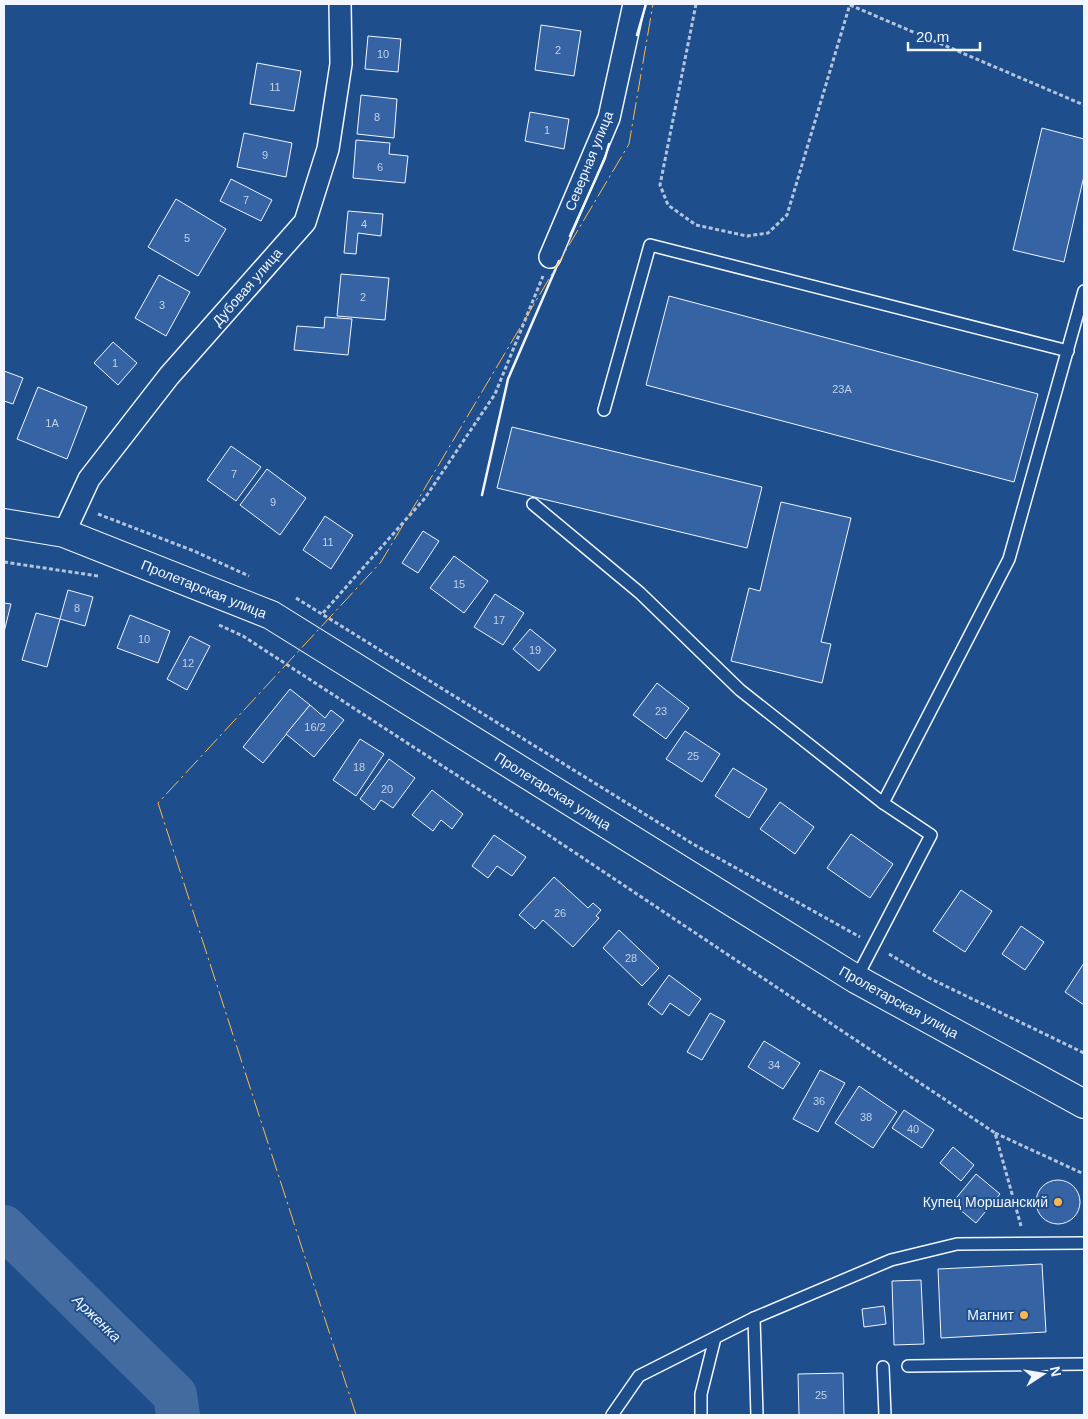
<svg xmlns="http://www.w3.org/2000/svg" width="1088" height="1419" font-family="Helvetica,sans-serif">
<rect width="100%" height="100%" fill="#1f4e8c"/>
<g fill="none" stroke-linecap="round" stroke-linejoin="round">
<polyline stroke="#446ba0" stroke-width="44" points="4,1227 175,1395 178,1415"/>
</g>
<g fill="#3563a3" stroke="#f2f6ff">
<polygon points="541,25 581,31 574,76 535,70"/>
<polygon points="368,36 401,39 398,72 365,69"/>
<polygon points="257,63 301,71 294,111 250,104"/>
<polygon points="361,95 397,99 394,138 357,134"/>
<polygon points="530,112 569,119 564,149 525,141"/>
<polygon points="1042,128 1084,139 1084,176 1064,262 1013,250"/>
<polygon points="244,133 292,143 286,177 237,167"/>
<polygon points="356,140 390,143 389,154 408,156 405,183 353,178"/>
<polygon points="231,179 272,200 261,221 220,201"/>
<polygon points="176,199 226,229 198,276 148,247"/>
<polygon points="348,211 383,214 381,236 358,233 356,254 344,253"/>
<polygon points="341,274 389,278 385,320 337,316"/>
<polygon points="159,275 190,292 166,336 135,318"/>
<polygon points="669,296 1038,394 1014,482 646,385"/>
<polygon points="325,317 352,319 348,355 294,350 297,326 324,328"/>
<polygon points="113,342 137,363 118,385 94,363"/>
<polygon points="4,371 23,378 13,404 4,401"/>
<polygon points="38,387 87,407 67,459 17,439"/>
<polygon points="512,427 762,487 747,548 497,488"/>
<polygon points="231,446 261,467 236,501 207,480"/>
<polygon points="267,469 306,498 280,535 240,505"/>
<polygon points="781,502 851,518 821,642 831,644 822,683 731,661 749,588 760,591"/>
<polygon points="325,516 353,535 331,569 303,550"/>
<polygon points="423,531 439,541 418,573 402,563"/>
<polygon points="454,556 488,581 464,613 430,588"/>
<polygon points="68,590 93,597 85,626 60,619"/>
<polygon points="495,594 524,613 503,645 474,627"/>
<polygon points="4,603 11,604 4,632"/>
<polygon points="36,613 60,619 47,667 22,660"/>
<polygon points="130,615 170,631 158,663 117,648"/>
<polygon points="530,629 556,650 539,671 513,649"/>
<polygon points="190,636 210,646 187,690 167,679"/>
<polygon points="657,683 689,708 666,739 633,715"/>
<polygon points="290,689 310,705 263,763 243,747"/>
<polygon points="310,705 325,718 331,710 344,720 314,757 286,734"/>
<polygon points="685,731 720,754 702,782 666,759"/>
<polygon points="360,739 384,754 356,796 333,780"/>
<polygon points="389,759 415,778 393,808 381,800 374,810 360,799"/>
<polygon points="733,768 767,789 749,818 715,796"/>
<polygon points="432,790 463,814 452,829 441,820 433,831 412,815"/>
<polygon points="780,802 814,827 795,854 760,829"/>
<polygon points="851,834 893,864 870,898 827,868"/>
<polygon points="494,835 526,857 512,876 497,866 488,878 472,866"/>
<polygon points="554,877 588,908 593,903 601,910 596,916 599,918 573,947 543,920 535,929 519,915"/>
<polygon points="961,890 992,911 965,952 933,931"/>
<polygon points="1021,926 1044,942 1025,970 1002,954"/>
<polygon points="619,930 659,968 642,986 603,948"/>
<polygon points="1084,963 1084,1005 1065,992"/>
<polygon points="669,975 701,999 689,1016 670,1003 662,1015 648,1004"/>
<polygon points="710,1013 725,1021 702,1060 687,1052"/>
<polygon points="764,1041 800,1063 783,1089 748,1067"/>
<polygon points="820,1070 845,1083 818,1132 793,1119"/>
<polygon points="859,1086 897,1112 873,1148 835,1123"/>
<polygon points="904,1110 934,1130 922,1148 892,1128"/>
<polygon points="953,1147 974,1165 961,1181 940,1163"/>
<polygon points="976,1174 1000,1194 976,1223 952,1203"/>
<circle cx="1058" cy="1202" r="22"/>
<polygon points="1042,1264 1046,1332 941,1338 938,1269"/>
<polygon points="921,1280 924,1344 894,1345 892,1281"/>
<polygon points="884,1306 886,1324 864,1327 862,1309"/>
<polygon points="843,1373 844,1415 799,1415 798,1374"/>
</g>
<g fill="none" stroke-linecap="round" stroke-linejoin="round">
<g stroke="#f2f6ff" stroke-width="14">
<g id="lane">
<polyline points="604,410 650,245 1068,351"/>
<polyline points="533,504 640,593 740,690 883,803"/>
<polyline points="856,979 931,835 883,803 1009,559 1084,291"/>
<polyline points="754,1318 757,1415"/>
<polyline points="908,1366 1084,1364"/>
<polyline points="883,1367 885,1415"/>
<polyline points="612,1415 639,1376 754,1318 891,1260 957,1244 1084,1243"/>
<polyline points="701,1415 701,1394 715,1338"/>
</g>
</g>
<g stroke="#f2f6ff" stroke-width="24">
<g id="street">
<polyline points="550,257 609,118 634,4"/>
<polyline points="64,533 89,479 169,376 305,222 328,149 341,64 340,4"/>
</g>
</g>
<g stroke="#f2f6ff" stroke-width="30">
<polyline id="secondary" points="4,523 64,533 271,615 856,979 1084,1104"/>
</g>
<g stroke="#b3c4dc" stroke-width="3" stroke-dasharray="4 2.5" stroke-linecap="butt">
<polyline points="696,4 660,185 668,205 696,225 747,236 768,233 787,215 850,4"/>
<polyline points="850,5 1084,105"/>
<polyline points="98,514 194,551 249,576"/>
<polyline points="4,562 98,576"/>
<polyline points="296,598 693,844 860,937"/>
<polyline points="323,613 425,498 495,394 543,276"/>
<polyline points="219,625 243,636 544,832 995,1133 1021,1226"/>
<polyline points="889,954 929,978 1084,1053"/>
<polyline points="995,1133 1084,1174"/>
</g>
<use href="#lane" stroke="#1f4e8c" stroke-width="11"/>
<use href="#street" stroke="#1f4e8c" stroke-width="21"/>
<use href="#secondary" stroke="#1f4e8c" stroke-width="28"/>
<polyline stroke="#f2f6ff" stroke-width="1" stroke-dasharray="6 2.5" stroke-linecap="butt" points="1084,86 1084,89"/>
<g stroke="#f2f6ff" stroke-width="2.5">
<polyline points="637,35 646,4"/>
<polyline points="570,236 605,158 609,144"/>
<polyline points="482,495 508,379 559,261"/>
</g>
<polyline stroke="#ffb74d" stroke-width="1" stroke-dasharray="18 4 2.5 4" stroke-linecap="butt" points="356,1415 158,803 381,562 629,144 653,4"/>
</g>
<g fill="#ffb74d" stroke="#1f4e8c" stroke-width="2">
<circle cx="1058" cy="1202" r="5"/>
<circle cx="1024" cy="1315" r="5"/>
</g>
<g text-anchor="middle" dominant-baseline="central" stroke-width="4" stroke-linejoin="round" paint-order="stroke">
<g font-size="11" fill="#c3d1e8">
<text x="558" y="50">2</text>
<text x="383" y="54">10</text>
<text x="275" y="87">11</text>
<text x="377" y="117">8</text>
<text x="547" y="130">1</text>
<text x="265" y="155">9</text>
<text x="380" y="167">6</text>
<text x="246" y="200">7</text>
<text x="364" y="224">4</text>
<text x="187" y="238">5</text>
<text x="363" y="297">2</text>
<text x="162" y="305">3</text>
<text x="115" y="363">1</text>
<text x="842" y="389">23А</text>
<text x="52" y="423">1А</text>
<text x="234" y="474">7</text>
<text x="273" y="502">9</text>
<text x="328" y="542">11</text>
<text x="459" y="584">15</text>
<text x="77" y="608">8</text>
<text x="499" y="620">17</text>
<text x="144" y="639">10</text>
<text x="535" y="650">19</text>
<text x="188" y="663">12</text>
<text x="661" y="711">23</text>
<text x="315" y="727">16/2</text>
<text x="693" y="756">25</text>
<text x="359" y="767">18</text>
<text x="387" y="789">20</text>
<text x="560" y="913">26</text>
<text x="631" y="958">28</text>
<text x="774" y="1065">34</text>
<text x="819" y="1101">36</text>
<text x="866" y="1117">38</text>
<text x="913" y="1129">40</text>
<text x="821" y="1395">25</text>
</g>
<g font-size="14" fill="#f2f6ff" stroke="#1f4e8c">
<text transform="translate(589 161) rotate(-68)">Северная улица</text>
<text transform="translate(247 287) rotate(-49)">Дубовая улица</text>
<text transform="translate(204 589) rotate(22)">Пролетарская улица</text>
<text transform="translate(553 791) rotate(32)">Пролетарская улица</text>
<text transform="translate(899 1002) rotate(29)">Пролетарская улица</text>
</g>
<g font-size="14" fill="#f2f6ff" stroke="#1f4e8c" text-anchor="end">
<text x="1048" y="1202">Купец Моршанский</text>
<text x="1014" y="1315">Магнит</text>
</g>
<g font-size="15" font-style="italic" fill="#f2f6ff" stroke="#1f4e8c">
<text transform="translate(97 1318) rotate(44)">Арженка</text>
</g>
</g>
<rect width="1088" height="1419" fill="none" stroke="#f2f6ff" stroke-width="10"/>
<g transform="translate(1043 1374) rotate(78)" stroke="#1f4e8c" stroke-width="4" paint-order="stroke">
<path d="M0-4L9 19L0 12L-9 19Z" fill="#f2f6ff"/>
<text y="-8" font-size="14" font-weight="bold" text-anchor="middle" fill="#f2f6ff">N</text>
</g>
<path d="M908 42v8h72v-8" fill="none" stroke="#f2f6ff" stroke-width="2.5"/>
<text x="916" y="42" font-size="15" fill="#f2f6ff" stroke="#1f4e8c" stroke-width="4" paint-order="stroke">20 m</text>
</svg>
